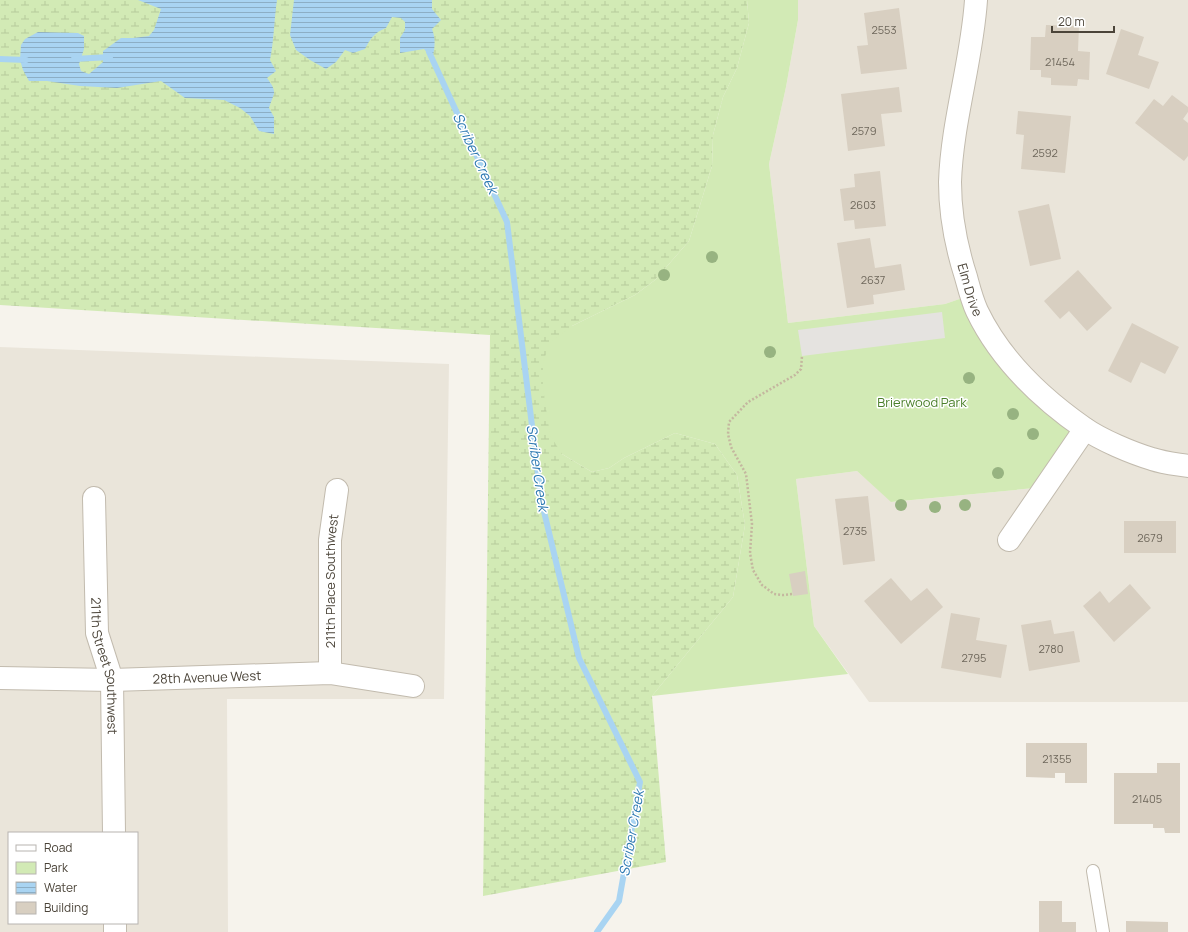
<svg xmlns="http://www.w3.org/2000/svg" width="1188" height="932" font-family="Manrope,sans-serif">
<defs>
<pattern id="wetland-marsh" width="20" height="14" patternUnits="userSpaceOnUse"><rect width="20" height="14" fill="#d2eab5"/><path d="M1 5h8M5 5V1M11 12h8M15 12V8" fill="none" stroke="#b6ca9c"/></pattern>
<pattern id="water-rules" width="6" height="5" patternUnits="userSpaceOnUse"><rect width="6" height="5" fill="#a9d4f2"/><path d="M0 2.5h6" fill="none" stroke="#8caec5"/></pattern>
</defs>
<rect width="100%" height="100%" fill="#f6f3ec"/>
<g fill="#eae5da" fill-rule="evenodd">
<polygon points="798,0 1188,0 1188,702 869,702 814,626 796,479 857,471 892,502 1045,487 1051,403 971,295 945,304 788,323 769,164 786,87 798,20"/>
<path d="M0 347 449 364 444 699H227L228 932H0ZM9 833H137V923H9Z"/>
</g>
<polygon fill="url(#wetland-marsh)" points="0,0 747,0 749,23 737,68 723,97 713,135 712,166 689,241 655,280 635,295 572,326 562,454 592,472 609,468 624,458 675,433 715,444 737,475 745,525 733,597 652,696 666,862 483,896 490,335 0,305"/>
<polygon fill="#d2eab5" points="747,0 798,0 798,20 786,87 769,164 788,323 945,304 971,295 984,324 1085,429 1045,487 891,502 857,471 796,479 814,626 848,674 652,696 733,597 745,525 737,475 715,444 675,433 624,458 609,468 592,472 562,454 550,435 543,388 543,364 549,343 572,326 635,295 655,280 689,241 712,166 713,135 723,97 737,68 749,23"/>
<polygon fill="#e5e3e0" points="942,312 945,338 802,356 798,330"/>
<g fill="url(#water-rules)">
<path d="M138 0H277C274 20 274 41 270 60L276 71 267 78C278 93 274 92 269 108L274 117V134L259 131 250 116 240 108 224 100 185 98 161 81 117 88 80 86 47 81H29L23 70 20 60 21 45 25 39 38 32 78 33 84 36V49L79 64 81 71 89 74 103 62V51L121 38H133L149 36 154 30 161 9Z"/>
<path d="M294 0H432V9L441 20 432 29C436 39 435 49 432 59L424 49 400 53V38L405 30V22L401 18 392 17 386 28C375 32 370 39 365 49L353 53 345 50 336 62 326 69 310 60 296 50 290 35Z"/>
</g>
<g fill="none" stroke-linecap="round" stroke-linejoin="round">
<g stroke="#a9d4f2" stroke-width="6">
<polyline points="429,52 507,222 541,499 579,658 640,782 619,901 597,932"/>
<polyline points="0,59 26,60"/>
<polyline points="74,59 110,57"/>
</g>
</g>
<g fill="#d8cfc1">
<polygon points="899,8 907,69 861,74 857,46 868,45 864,13"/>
<polygon points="1046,25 1079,26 1078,51 1090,52 1089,80 1078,79 1077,86 1051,85 1051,78 1041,77 1041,70 1030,70 1031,37 1045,37"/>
<polygon points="1121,29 1144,37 1138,55 1159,62 1149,89 1106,74"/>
<polygon points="899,87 902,112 881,114 885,146 848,151 841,94"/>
<polygon points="1172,95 1188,107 1188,112 1183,119 1188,123 1188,156 1184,161 1135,123 1154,99 1163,106"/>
<polygon points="1018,111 1071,116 1065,173 1021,169 1024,135 1016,134"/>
<polygon points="880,171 886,226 855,229 854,220 844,221 840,189 855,187 854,174"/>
<polygon points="1049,204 1061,259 1030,266 1018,211"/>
<polygon points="870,238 875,268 901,264 905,290 873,295 874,304 847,308 837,243"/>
<polygon points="1078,270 1112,308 1087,331 1069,311 1060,319 1044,301"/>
<polygon points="1132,323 1179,347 1165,374 1141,362 1131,383 1108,371"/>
<polygon points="868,496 875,561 843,565 835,499"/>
<rect x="1124" y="521" width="52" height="32"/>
<polygon points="805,571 808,594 793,596 789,574"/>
<polygon points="891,578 911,601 927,588 943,607 901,644 864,601"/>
<polygon points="1130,584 1151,608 1114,642 1083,606 1100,591 1109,603"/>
<polygon points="951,613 980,618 976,640 1007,645 1001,678 941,668"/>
<polygon points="1051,620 1054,634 1074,631 1080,662 1029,671 1021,625"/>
<polygon points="1026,743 1087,743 1087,783 1065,783 1065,773 1055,773 1055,778 1026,777"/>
<polygon points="1157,763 1180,763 1180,833 1165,833 1164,828 1153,828 1153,824 1114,824 1114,773 1157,773"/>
<polygon points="1039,901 1062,901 1062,922 1076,922 1076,932 1039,932"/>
<polygon points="1126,921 1168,922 1168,932 1126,932"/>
</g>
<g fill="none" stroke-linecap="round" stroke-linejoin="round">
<g stroke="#c2bbae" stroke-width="14">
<polyline id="service" points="1093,871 1103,932"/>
</g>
<g stroke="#c2bbae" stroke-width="24">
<g id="minor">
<path id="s1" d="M94 498 97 633 112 680 114 833"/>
<polyline points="1009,540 1085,429"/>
<path id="s2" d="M330 673V540L337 490"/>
<path id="s3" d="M0 678 112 680 330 673 413 686"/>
<polyline points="115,923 115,932"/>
</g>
</g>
<g stroke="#c2bbae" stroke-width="24">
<g id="tertiary">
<path id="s4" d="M976 0C972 61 952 121 950 182 950 214 956 246 966 277 969 288 972 300 977 311 1000 359 1041 398 1084 428 1101 440 1132 453 1152 459 1164 463 1176 464 1188 466"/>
</g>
</g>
<polyline stroke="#c4b79f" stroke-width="2.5" stroke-dasharray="2 2" stroke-linecap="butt" points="792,594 783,595 774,594 762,585 753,570 750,553 752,524 746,474 731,447 728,434 729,422 748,402 795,375 801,369 802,356"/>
<use href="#service" stroke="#fff" stroke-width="12"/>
<use href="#minor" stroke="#fff" stroke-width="22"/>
<use href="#tertiary" stroke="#fff" stroke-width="22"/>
</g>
<g fill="#97b381">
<circle cx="712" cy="257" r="6"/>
<circle cx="664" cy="275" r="6"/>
<circle cx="770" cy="352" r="6"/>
<circle cx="969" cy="378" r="6"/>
<circle cx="1013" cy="414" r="6"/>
<circle cx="1033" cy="434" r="6"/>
<circle cx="998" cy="473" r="6"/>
<circle cx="901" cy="505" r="6"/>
<circle cx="965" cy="505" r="6"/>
<circle cx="935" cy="507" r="6"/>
</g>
<g text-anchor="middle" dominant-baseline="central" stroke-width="3" stroke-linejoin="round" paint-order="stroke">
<g font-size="11" fill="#6e675b">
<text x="884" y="29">2553</text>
<text x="1060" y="61">21454</text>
<text x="864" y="130">2579</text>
<text x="1045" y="152">2592</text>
<text x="863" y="204">2603</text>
<text x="873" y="279">2637</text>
<text x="855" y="530">2735</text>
<text x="1150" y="537">2679</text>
<text x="1051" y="648">2780</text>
<text x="974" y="657">2795</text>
<text x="1057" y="758">21355</text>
<text x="1147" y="798">21405</text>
</g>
<g font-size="13" fill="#4b4439" stroke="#fff">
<text stroke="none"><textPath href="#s4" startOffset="294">Elm Drive</textPath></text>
<text stroke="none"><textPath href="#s2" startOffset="92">211th Place Southwest</textPath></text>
<text stroke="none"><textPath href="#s1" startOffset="169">211th Street Southwest</textPath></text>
<text stroke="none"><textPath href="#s3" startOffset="207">28th Avenue West</textPath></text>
</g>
<g font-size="13" fill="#4a7f2a" stroke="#fff">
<text x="922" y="402">Brierwood Park</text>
</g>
<g font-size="14" font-style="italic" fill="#2e7ab2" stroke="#fff">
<text transform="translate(476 153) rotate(65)">Scriber Creek</text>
<text transform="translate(538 468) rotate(82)">Scriber Creek</text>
<text transform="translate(631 833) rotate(-80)">Scriber Creek</text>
</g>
</g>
<rect x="8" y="832" width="130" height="92" fill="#ffffff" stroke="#b7b4b0"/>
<rect x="16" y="845" width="20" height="6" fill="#ffffff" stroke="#b7b4b0"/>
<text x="44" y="852" font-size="12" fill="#4b4439">Road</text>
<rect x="16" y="862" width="20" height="12" fill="#d2eab5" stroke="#b7b4b0"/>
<text x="44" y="872" font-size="12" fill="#4b4439">Park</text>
<rect x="16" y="882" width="20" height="12" fill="url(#water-rules)" stroke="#b7b4b0"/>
<text x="44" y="892" font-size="12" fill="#4b4439">Water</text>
<rect x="16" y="902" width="20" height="12" fill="#d8cfc1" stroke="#b7b4b0"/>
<text x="44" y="912" font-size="12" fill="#4b4439">Building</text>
<path d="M1052 26v6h62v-6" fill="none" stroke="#4b4439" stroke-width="2"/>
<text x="1058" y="26" font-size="12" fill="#4b4439" stroke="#ffffff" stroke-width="3" paint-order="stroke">20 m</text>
</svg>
